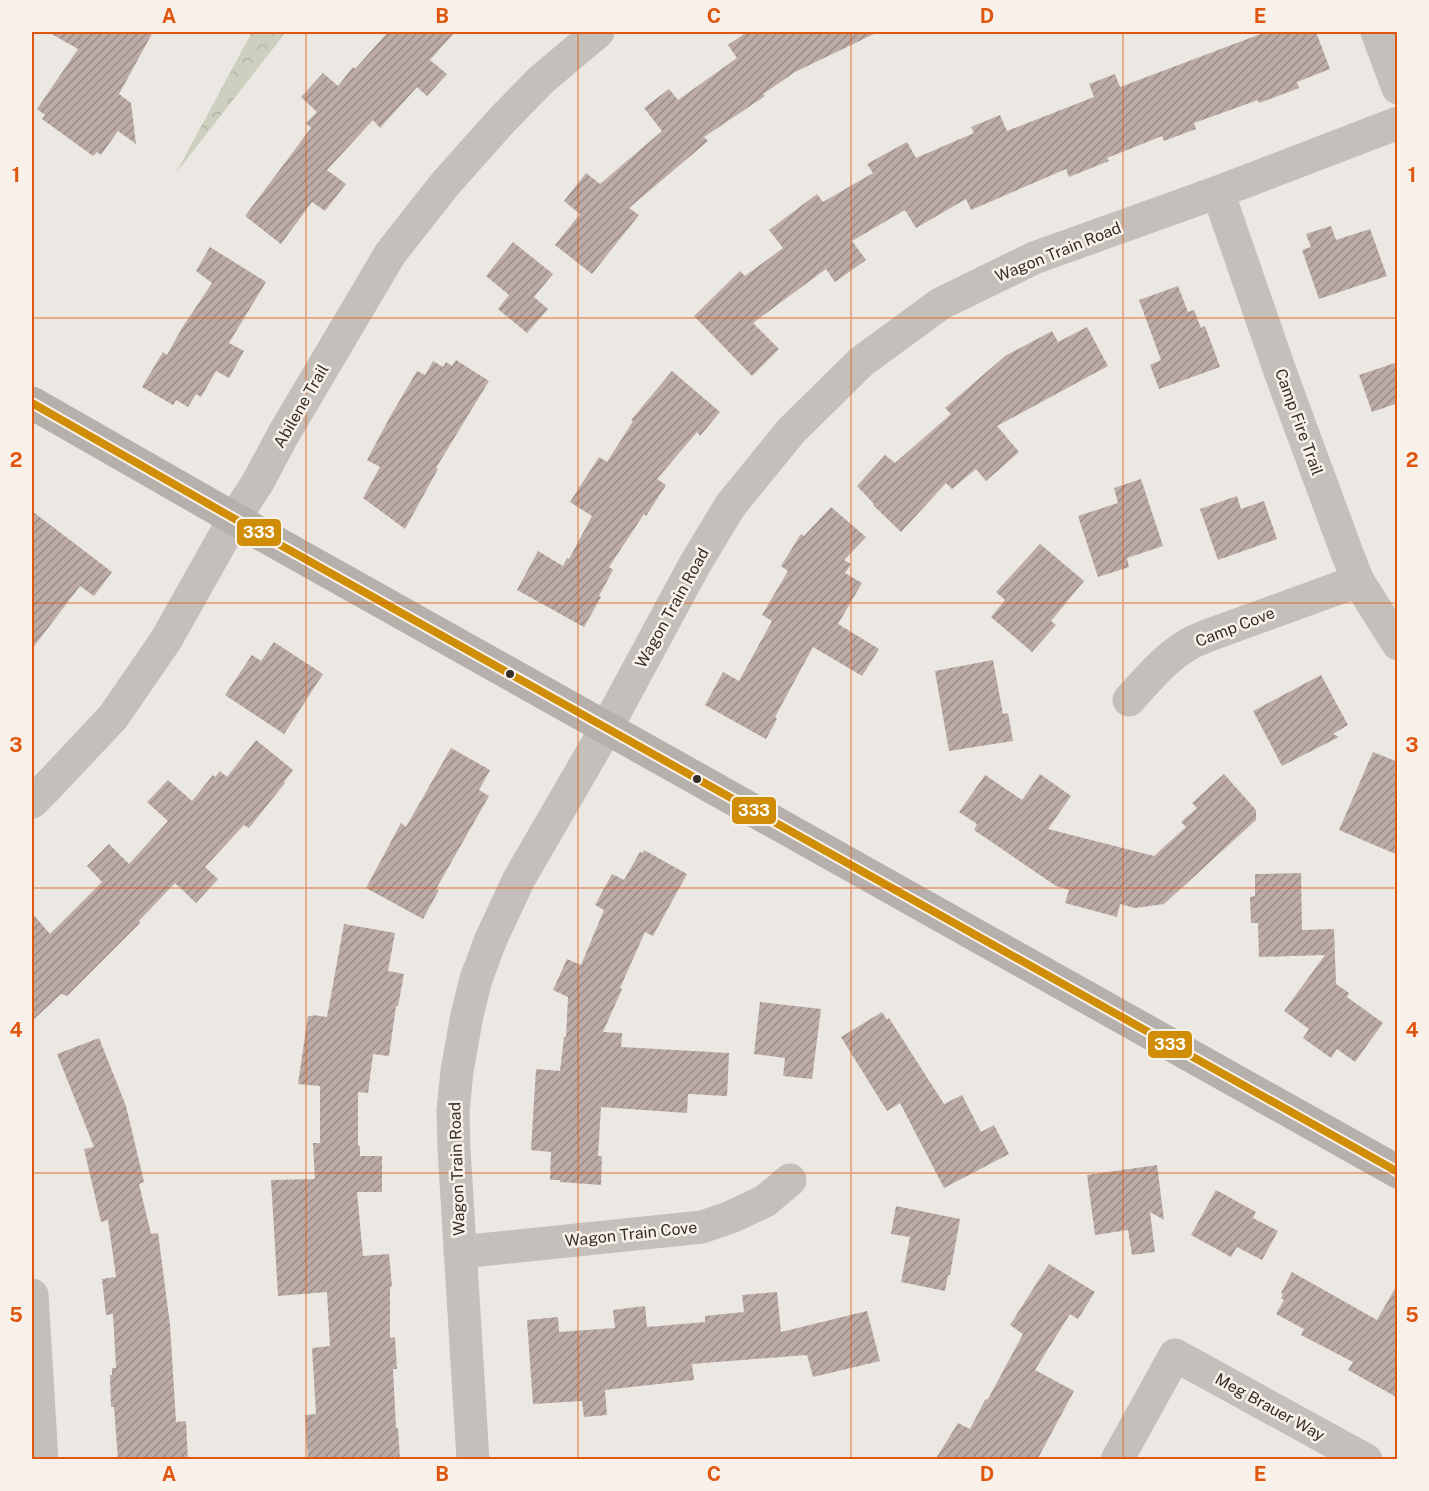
<svg xmlns="http://www.w3.org/2000/svg" width="1429" height="1491" font-family="'Public Sans',sans-serif">
<defs>
<pattern id="forest-crowns" width="20" height="18" patternUnits="userSpaceOnUse" patternTransform="scale(1.5)"><rect width="20" height="18" fill="#cdd0be"/><path d="M2 6a3 3 0 1 1 6 0M12 15a3 3 0 1 1 6 0" fill="none" stroke="#b1b3a3"/></pattern>
<pattern id="building-hatch" width="6" height="6" patternUnits="userSpaceOnUse" patternTransform="scale(1.5)"><rect width="6" height="6" fill="#bdaca6"/><path d="M-1 1l2-2M0 6l6-6M5 7l2-2" fill="none" stroke="#9a8c87"/></pattern>
</defs>
<rect width="100%" height="100%" fill="#ebe7e2"/>
<polygon fill="url(#forest-crowns)" points="252,32 286,32 176,173"/>
<g fill="url(#building-hatch)">
<polygon points="48,32 153,32 119,94 131,103 136,144 118,131 101,155 97,152 93,156 42,119 45,115 37,109 78,49"/>
<polygon points="388,32 455,32 430,60 447,74 427,96 417,87 380,128 373,120 327,170 346,184 325,211 312,202 281,244 245,216 311,128 306,123 317,112 301,97 323,73 338,86 353,67 355,69"/>
<polygon points="747,32 878,32 795,72 763,94 765,96 704,137 708,141 629,208 639,215 592,274 555,245 580,214 564,201 586,173 600,184 662,131 644,108 669,89 678,100 737,58 728,45"/>
<polygon points="1266,32 1316,32 1330,69 1297,82 1299,88 1259,103 1258,100 1194,123 1196,129 1164,141 1162,136 1107,158 1109,161 1069,177 1066,169 971,210 966,199 916,228 905,210 852,241 866,260 835,282 826,269 753,323 779,349 752,376 694,316 740,271 745,276 783,248 769,230 817,194 823,202 873,173 867,164 907,142 916,158 974,133 971,127 1000,115 1007,131 1094,97 1089,84 1115,74 1120,87"/>
<polygon points="1331,226 1336,240 1370,229 1387,276 1319,299 1302,250 1311,247 1306,234"/>
<polygon points="513,242 553,274 534,297 548,309 527,333 498,309 509,295 486,276"/>
<polygon points="210,247 266,282 229,343 244,351 229,378 216,371 201,397 196,394 188,407 176,400 173,405 142,387 163,352 167,355 182,328 212,283 196,271"/>
<polygon points="1178,286 1188,312 1194,310 1201,328 1205,326 1220,367 1159,389 1150,365 1161,360 1139,300"/>
<polygon points="1087,327 1108,366 997,426 1019,452 986,481 976,469 952,489 946,483 901,532 873,505 874,504 857,486 885,455 895,463 951,414 945,408 1005,356 1052,331 1058,342"/>
<polygon points="456,360 489,381 436,468 438,469 405,529 363,498 380,467 367,460 391,415 417,371 425,375 433,361 443,367 446,362 452,366"/>
<polygon points="1398,362 1398,403 1372,412 1359,375"/>
<polygon points="672,371 720,412 700,436 697,432 657,479 666,485 646,516 644,514 609,567 613,570 599,596 601,597 584,627 517,590 538,551 563,566 567,558 569,559 592,516 570,502 599,457 607,462 633,421 631,420"/>
<polygon points="1141,479 1163,546 1127,558 1129,567 1098,577 1078,516 1118,503 1114,488"/>
<polygon points="1237,496 1241,509 1264,501 1277,539 1218,560 1200,509"/>
<polygon points="831,507 866,537 844,560 851,564 845,573 862,583 838,624 879,649 862,676 813,647 775,717 777,719 766,739 705,705 723,672 739,681 772,621 762,615 788,571 781,566 801,534 804,536"/>
<polygon points="32,511 112,572 94,596 80,586 32,649"/>
<polygon points="1040,544 1084,581 1051,621 1056,625 1032,652 991,617 1005,600 996,592"/>
<polygon points="274,642 323,674 284,734 225,695 252,655 261,661"/>
<polygon points="993,660 1003,714 1008,713 1013,741 949,751 935,671"/>
<polygon points="1321,675 1348,725 1333,734 1339,737 1282,766 1253,711"/>
<polygon points="256,740 293,770 284,782 285,783 249,828 244,825 205,867 218,879 196,903 175,883 139,921 140,923 67,996 61,994 32,1021 32,913 50,934 102,882 87,866 109,844 129,864 168,821 147,802 168,780 192,801 213,775 215,777 220,771 227,777"/>
<polygon points="451,748 490,770 479,790 489,796 436,889 439,890 423,919 366,888 401,823 406,827"/>
<polygon points="1373,752 1398,762 1398,855 1339,830"/>
<polygon points="1040,774 1071,796 1048,829 1154,856 1186,827 1181,822 1197,808 1192,803 1224,774 1256,810 1256,820 1164,904 1135,908 1120,904 1117,917 1065,903 1069,890 1056,886 974,830 977,824 959,812 985,775 1022,800"/>
<polygon points="644,850 687,874 653,936 645,932 620,988 622,989 603,1032 622,1033 621,1047 729,1053 727,1096 688,1094 687,1113 601,1107 598,1156 602,1156 601,1185 560,1182 560,1180 550,1180 551,1152 531,1150 536,1069 560,1071 564,1037 566,1037 568,997 553,990 567,959 581,965 604,910 595,905 612,874 624,880 640,852 643,853"/>
<polygon points="1301,873 1302,930 1334,929 1336,984 1349,993 1347,997 1383,1023 1355,1062 1337,1049 1331,1058 1303,1038 1309,1029 1284,1011 1325,955 1259,957 1258,923 1251,923 1250,897 1255,896 1255,874"/>
<polygon points="344,924 395,933 388,971 404,974 398,1006 396,1006 389,1056 373,1054 368,1093 358,1092 358,1146 360,1146 360,1156 382,1156 382,1192 357,1192 363,1256 389,1254 392,1287 390,1287 390,1338 395,1337 397,1369 393,1369 396,1428 398,1428 400,1460 308,1460 305,1415 316,1414 312,1348 330,1346 327,1292 278,1296 271,1180 315,1179 313,1143 320,1143 320,1086 298,1084 308,1016 313,1016 313,1015 327,1017"/>
<polygon points="760,1002 821,1009 812,1079 783,1076 785,1058 754,1054"/>
<polygon points="882,1012 887,1020 889,1018 944,1104 962,1095 981,1132 994,1125 1009,1154 944,1188 900,1103 887,1111 841,1037"/>
<polygon points="99,1038 126,1106 144,1182 139,1184 151,1234 158,1233 170,1325 176,1422 186,1421 188,1460 118,1460 114,1407 111,1407 110,1375 112,1375 112,1368 116,1368 113,1314 106,1315 102,1279 116,1277 108,1220 101,1222 84,1149 94,1147 57,1054"/>
<polygon points="1157,1165 1164,1220 1150,1212 1155,1252 1132,1255 1128,1230 1095,1235 1087,1175"/>
<polygon points="1216,1190 1256,1212 1253,1218 1278,1231 1262,1260 1237,1247 1231,1257 1191,1235"/>
<polygon points="896,1206 960,1219 950,1275 948,1275 945,1291 901,1282 910,1237 891,1234"/>
<polygon points="1049,1264 1095,1292 1078,1319 1070,1314 1035,1370 1074,1391 1037,1460 935,1460 958,1423 970,1429 985,1400 988,1399 1023,1334 1010,1325"/>
<polygon points="1292,1272 1377,1320 1398,1283 1398,1398 1348,1370 1353,1362 1301,1335 1304,1329 1276,1314 1284,1300 1281,1298 1283,1294 1281,1293"/>
<polygon points="777,1292 781,1332 867,1311 880,1361 813,1377 807,1355 692,1364 694,1380 605,1390 607,1415 584,1417 582,1401 533,1404 527,1320 558,1317 559,1332 615,1328 613,1310 645,1306 647,1327 705,1322 705,1316 744,1312 742,1295"/>
</g>
<g fill="none" stroke-linecap="round" stroke-linejoin="round">
<g stroke="#c4bfbb" stroke-width="33">
<polyline points="1377,32 1398,88"/>
<polyline points="1218,192 1282,377 1347,553 1358,581 1398,644"/>
<path d="M1129 700C1147 680 1165 658 1189 644 1196 640 1204 637 1212 634L1358 581"/>
<polyline points="32,802 50,784 113,717 166,640 234,519 258,482 283,435 390,254 445,184 502,120 541,80 598,32"/>
<polyline points="460,1252 702,1227 731,1217 765,1201 790,1180"/>
<polyline points="32,1295 42,1460"/>
<polyline points="473,1460 454,1149 453,1111 457,1071 467,1015 476,979 491,939 519,879 607,727 695,564 730,506 791,431 861,362 940,304 1034,258 1218,192 1398,123"/>
<polyline points="1117,1460 1175,1355 1366,1460"/>
</g>
<polyline stroke="#b5b0ac" stroke-width="33" points="32,403 275,542 1398,1172"/>
<g stroke="#f8f1ea" stroke-width="12">
<polyline id="bus-1" points="32,403 275,542 1398,1172"/>
</g>
<use href="#bus-1" stroke="#d08e08" stroke-width="8"/>
</g>
<path fill="none" stroke="#df570e" stroke-width="1.5" stroke-opacity="0.55" d="M306 32V1460M578 32V1460M851 32V1460M1123 32V1460M32 318H1398M32 603H1398M32 888H1398M32 1173H1398"/>
<g fill="#352d2a" stroke="#f8f1ea" stroke-width="2">
<circle cx="510" cy="674" r="5"/>
<circle cx="697" cy="779" r="5"/>
</g>
<g text-anchor="middle" dominant-baseline="central" stroke-width="5" stroke-linejoin="round" paint-order="stroke">
<g font-size="16" fill="#352d2a" stroke="#f8f1ea">
<text transform="translate(1058 252) rotate(-22)">Wagon Train Road</text>
<text transform="translate(301 406) rotate(-60)">Abilene Trail</text>
<text transform="translate(1299 422) rotate(70)">Camp Fire Trail</text>
<text transform="translate(672 608) rotate(-61)">Wagon Train Road</text>
<text transform="translate(1235 627) rotate(-21)">Camp Cove</text>
<text transform="translate(457 1169) rotate(-92)">Wagon Train Road</text>
<text transform="translate(631 1234) rotate(-6)">Wagon Train Cove</text>
<text transform="translate(1270 1407) rotate(29)">Meg Brauer Way</text>
</g>
</g>
<g stroke="#f8f1ea" stroke-width="2">
<rect x="236" y="518" width="46" height="29" rx="6" fill="#d08e08"/>
<rect x="731" y="796" width="46" height="29" rx="6" fill="#d08e08"/>
<rect x="1147" y="1030" width="46" height="29" rx="6" fill="#d08e08"/>
</g>
<g font-size="16" text-anchor="middle" font-weight="bold" fill="#fff">
<text x="259" y="538">333</text>
<text x="754" y="816">333</text>
<text x="1170" y="1050">333</text>
</g>
<rect width="1429" height="1491" fill="none" stroke="#f8f1ea" stroke-width="66"/>
<rect x="33" y="33" width="1363" height="1425" fill="none" stroke="#df570e" stroke-width="2"/>
<g font-size="20" text-anchor="middle" font-weight="bold" fill="#df570e">
<text x="169" y="23">A</text>
<text x="442" y="23">B</text>
<text x="714" y="23">C</text>
<text x="987" y="23">D</text>
<text x="1260" y="23">E</text>
<text x="16" y="182">1</text>
<text x="1412" y="182">1</text>
<text x="16" y="467">2</text>
<text x="1412" y="467">2</text>
<text x="16" y="752">3</text>
<text x="1412" y="752">3</text>
<text x="16" y="1037">4</text>
<text x="1412" y="1037">4</text>
<text x="16" y="1322">5</text>
<text x="1412" y="1322">5</text>
<text x="169" y="1481">A</text>
<text x="442" y="1481">B</text>
<text x="714" y="1481">C</text>
<text x="987" y="1481">D</text>
<text x="1260" y="1481">E</text>
</g>
</svg>
